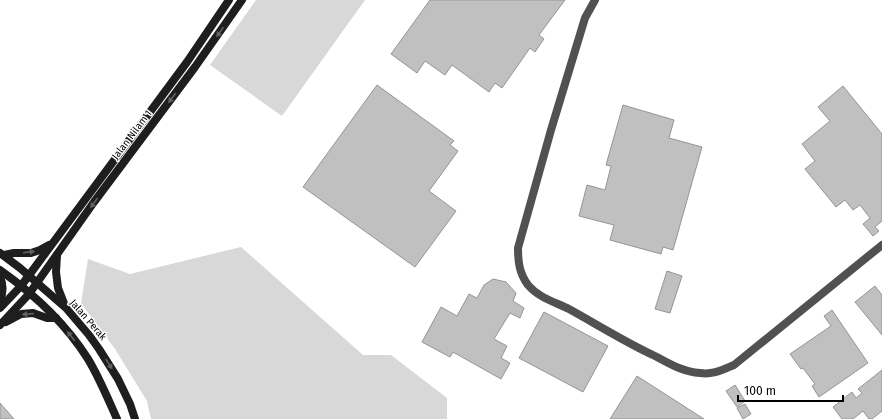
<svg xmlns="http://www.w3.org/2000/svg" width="882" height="419" font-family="'Fira Sans',sans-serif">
<rect width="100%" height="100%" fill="#fff"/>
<g fill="#d8d8d8">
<polygon points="256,0 365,0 282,116 210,65"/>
<polygon points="241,247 363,355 391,355 447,398 447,419 151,419 147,401 115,349 81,303 88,259 130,274"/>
</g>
<g fill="#c0c0c0" stroke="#959595">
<polygon points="430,0 565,0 539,35 544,39 535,52 530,48 502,88 495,83 489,92 452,65 445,75 425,61 417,73 391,54"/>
<polygon points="377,85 454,141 450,145 458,151 429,191 456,211 415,267 303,187"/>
<polygon points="843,86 882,134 882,221 875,227 879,231 873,236 863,224 870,218 860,205 853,210 845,200 836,207 805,169 815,161 802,144 830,121 818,107"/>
<polygon points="623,105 674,120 669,138 702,147 673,250 663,247 661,254 610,240 614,225 579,216 587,185 605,190 611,166 606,165"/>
<polygon points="667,271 682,276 670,313 655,309"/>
<polygon points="493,279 506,282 516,293 513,301 524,308 520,318 510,313 494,339 507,346 501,358 510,363 501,379 453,352 450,357 422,342 441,307 457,316 469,294 477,298 484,285"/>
<polygon points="875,286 882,295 882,335 855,302"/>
<polygon points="832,310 868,363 819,397 812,386 815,384 803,368 801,369 790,354 831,326 824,316"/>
<polygon points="544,312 608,346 583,392 519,358"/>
<polygon points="882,370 882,411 872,419 869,419 863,411 853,419 842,419 833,407 852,392 856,398 862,393 858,389"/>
<polygon points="637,376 704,419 610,419"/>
<polygon points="735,385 745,401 737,407 726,391"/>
<polygon points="0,403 14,419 0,419"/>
<polygon points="745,404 751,414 743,419 737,408"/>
</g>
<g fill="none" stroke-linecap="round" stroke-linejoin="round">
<path stroke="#515151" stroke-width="8" d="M595 0 585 18 551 130 518 248C518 261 519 273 528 285 539 298 555 302 569 309 598 325 625 342 655 356 670 364 683 372 700 373 713 375 722 370 734 365L882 245"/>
<g stroke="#1e1e1e" stroke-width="8">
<polyline points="0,253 20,268 66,308 89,335 99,349 118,379 130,404 135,419"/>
<polyline points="4,255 14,253 31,253 40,250 49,245"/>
<polyline points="57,255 56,272 58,288 65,306"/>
<path d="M0 270C34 294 66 324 88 359 99 377 108 399 117 419"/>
<path d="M0 277C4 285 3 293 0 301"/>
<polyline points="0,308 21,286 187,62 229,0"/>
<polyline points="6,322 21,314 33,313 47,318 56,318"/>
<polyline points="0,325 29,294 94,202 195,67 242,0"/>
</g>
</g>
<defs><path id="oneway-solid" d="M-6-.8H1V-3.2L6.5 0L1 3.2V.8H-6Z"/></defs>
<g fill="#626262">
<use href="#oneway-solid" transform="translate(220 32) rotate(125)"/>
<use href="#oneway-solid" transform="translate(172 98) rotate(127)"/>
<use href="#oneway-solid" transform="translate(94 203) rotate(126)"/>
<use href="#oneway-solid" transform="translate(29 252) rotate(-7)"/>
<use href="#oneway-solid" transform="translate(28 314) rotate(175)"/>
<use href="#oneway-solid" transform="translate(71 336) rotate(-128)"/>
<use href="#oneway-solid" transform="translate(109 364) rotate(58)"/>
</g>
<g text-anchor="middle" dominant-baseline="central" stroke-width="3" stroke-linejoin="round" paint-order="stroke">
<g font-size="10" fill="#000" stroke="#fff">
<text transform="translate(132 135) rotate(-53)">Jalan Nilam 1</text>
<text transform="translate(88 320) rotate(49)">Jalan Perak</text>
</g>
</g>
<path d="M738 395v6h105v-6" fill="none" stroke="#000000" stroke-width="2"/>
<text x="744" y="395" font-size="12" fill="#000000" stroke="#ffffff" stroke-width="3" paint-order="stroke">100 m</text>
</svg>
